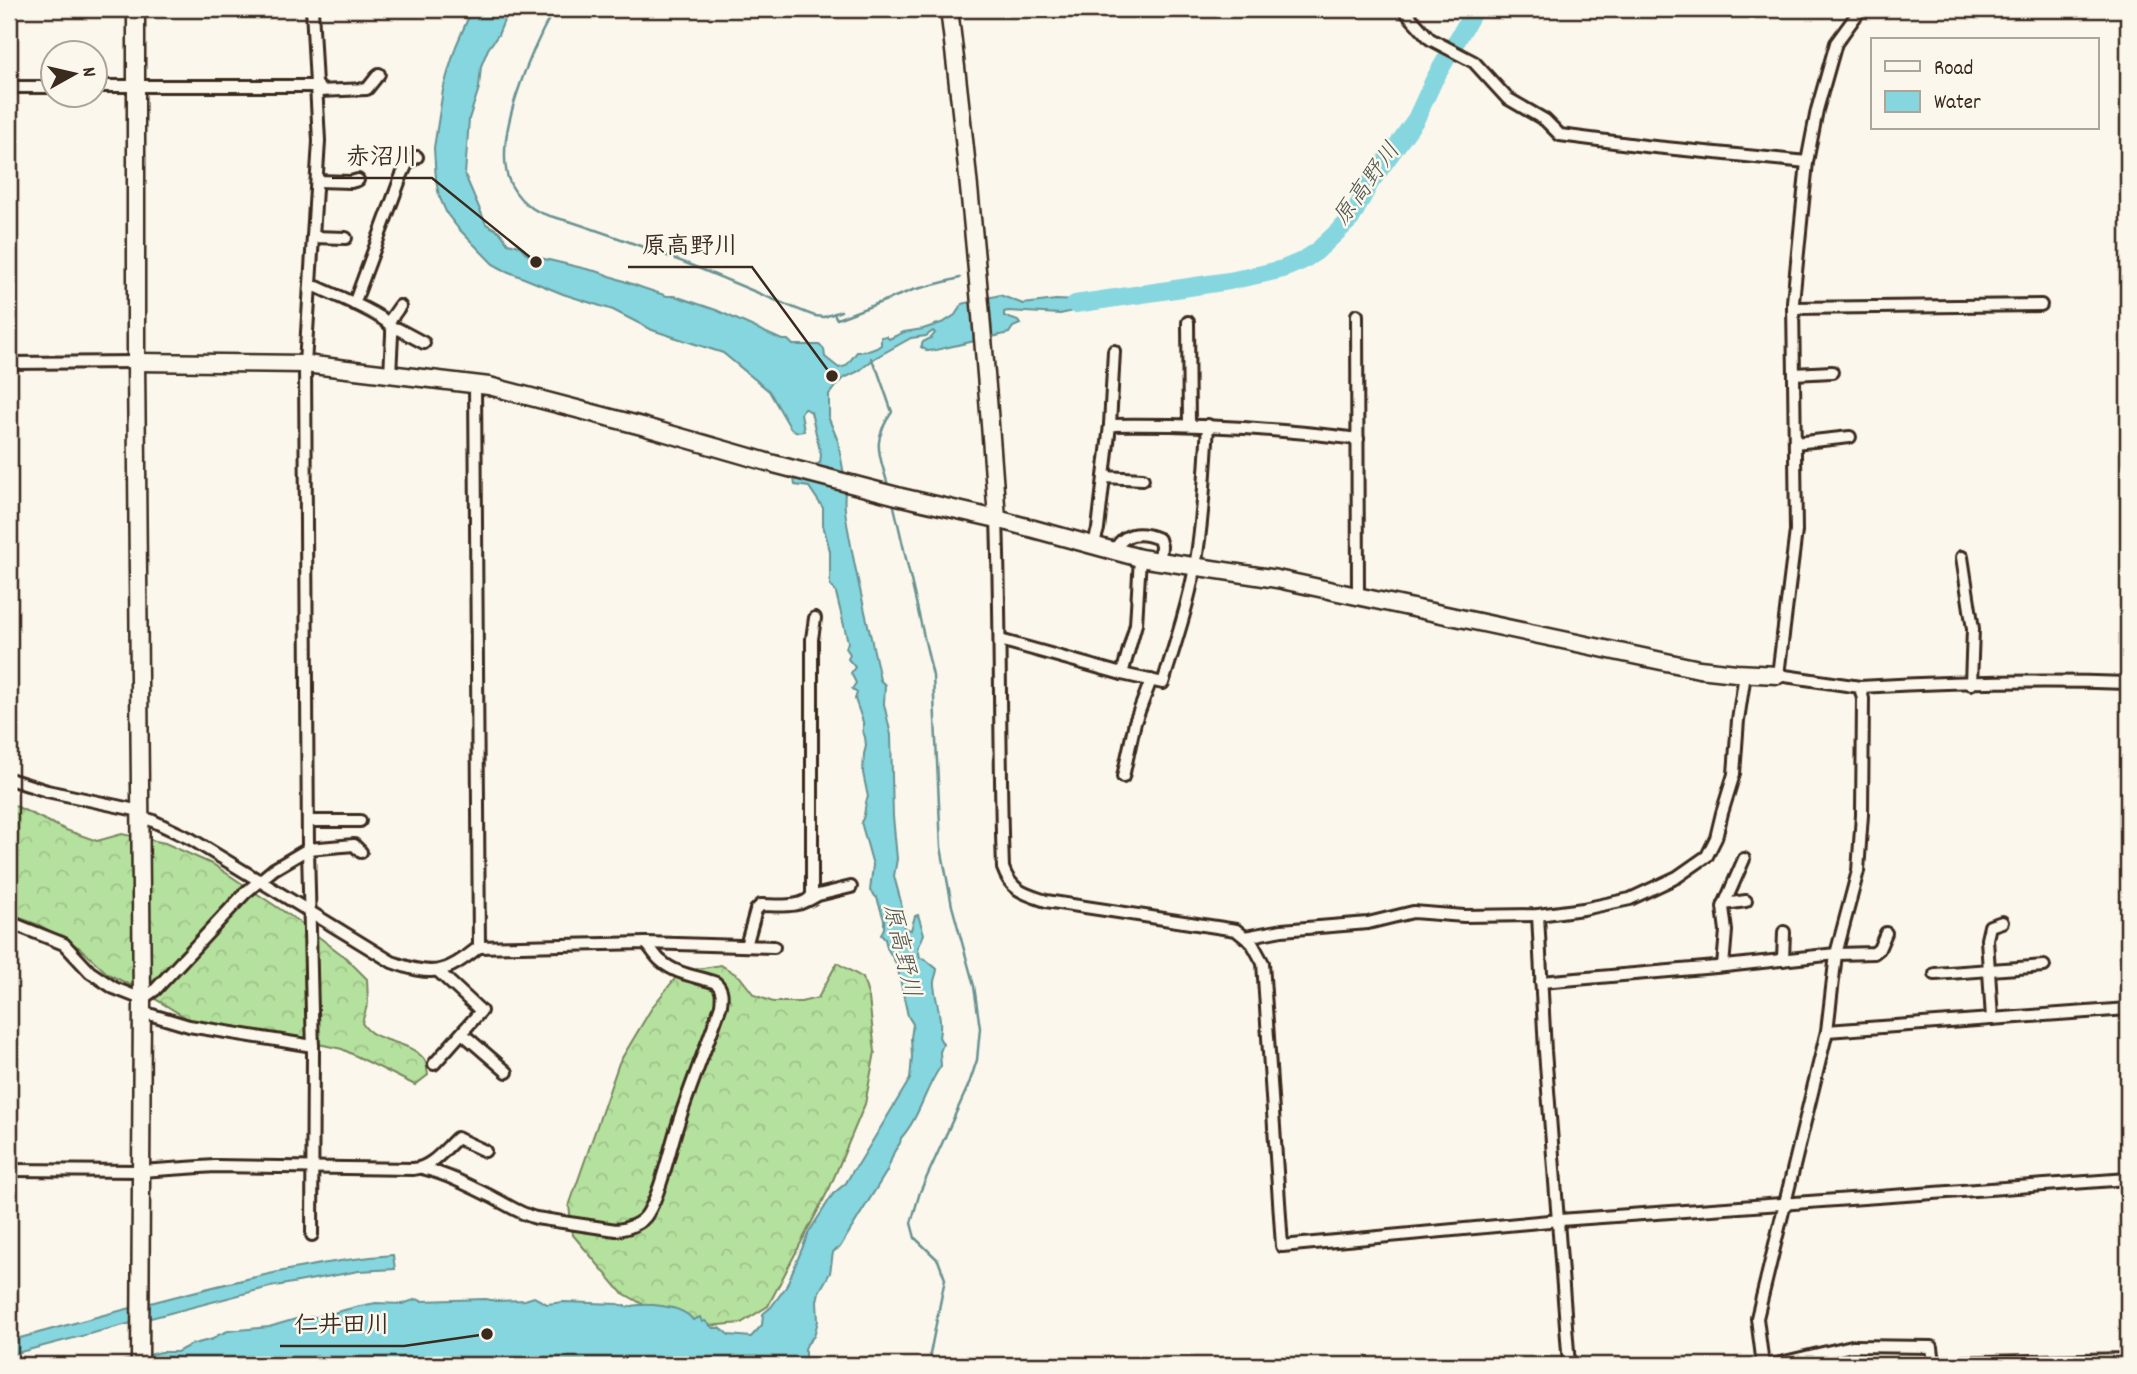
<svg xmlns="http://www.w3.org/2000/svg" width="2137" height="1374" font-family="Dekko,'Klee One',sans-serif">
<defs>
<pattern id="forest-crowns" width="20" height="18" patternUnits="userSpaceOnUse" patternTransform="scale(1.75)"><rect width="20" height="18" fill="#b5e19e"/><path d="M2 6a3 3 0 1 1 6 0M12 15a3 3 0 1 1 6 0" fill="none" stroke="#9dc188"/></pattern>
</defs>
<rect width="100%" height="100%" fill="#fbf7ec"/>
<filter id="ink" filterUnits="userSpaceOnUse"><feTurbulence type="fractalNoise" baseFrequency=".0143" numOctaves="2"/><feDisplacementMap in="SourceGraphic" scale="14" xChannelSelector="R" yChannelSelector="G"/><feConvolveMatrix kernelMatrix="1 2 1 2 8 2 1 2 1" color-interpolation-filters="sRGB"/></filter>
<g filter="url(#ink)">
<g fill="url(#forest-crowns)" stroke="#78865e" stroke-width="2">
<path d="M9 803 66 830 97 841 122 834 165 843 214 865 298 921 345 957 367 979 368 1002 362 1023C374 1044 408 1039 424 1059 427 1063 427 1070 428 1075L415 1085 342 1049 247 1029 198 1025 142 991 108 974 80 948 39 925 9 914Z"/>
<polygon points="837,963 863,978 869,998 875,1052 865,1104 830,1187 768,1306 741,1323 708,1326 671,1320 621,1292 573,1235 569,1206 619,1063 653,1006 677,976 697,969 721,965 740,977 754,995 773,1002 801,1002 818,998"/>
</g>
<g fill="#85d6de" stroke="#679191" stroke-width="2">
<path d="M472 9H511L512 18H505L498 35 488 49 481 66 479 88 469 119 465 175 486 224 499 231 508 243 520 246 528 255 599 272 643 288 667 296H675L716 310 782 340H788L793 345H819L824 349 825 357 839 368 846 366 857 352C866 351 874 351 881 345V337L886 336 889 339 904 332 923 329 944 322 955 315 962 304 1000 295 1023 304 1056 300 1080 301 1110 295 1078 310 1060 314 1008 311 1004 312V316L1018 321 1020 324 1013 327 1009 333 936 350 928 351 921 347 923 342 931 338 935 333 933 331 926 336 911 338 875 358 859 371 842 379 829 394V419L838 441 846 486C842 503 847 523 850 540 858 587 871 633 880 680L885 685 884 704 891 735 893 816 897 859 894 876 901 902 904 928 911 930 915 916 918 915 924 934 918 948 920 958 925 959 937 969C937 975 933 979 934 985 936 1003 943 1019 939 1037L943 1044 940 1052 941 1066C925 1088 920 1117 901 1138L900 1143 894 1152 887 1171 840 1247 833 1252 830 1273 819 1292 817 1301 818 1321 814 1336 807 1344 805 1349V1365H653L579 1360H457L445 1365H107L161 1352H177L190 1345 213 1339 218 1335 228 1331 269 1327 299 1318 305 1320 310 1317H317L360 1306 376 1303 402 1304 417 1299 421 1301 486 1299 496 1301 525 1300 534 1297 547 1304 564 1302 618 1304 627 1307C643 1303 682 1304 693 1320L700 1317 702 1322 705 1321 713 1328H720L729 1335 751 1337 762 1325 763 1314 771 1307 786 1287 809 1232 833 1194 846 1183 854 1169 858 1165 910 1079 912 1057 911 1038 913 1024 908 1016 897 965 887 948 885 939 881 935 884 928V920L877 898 870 891 873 865 861 822C867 814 863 806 868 797L863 773 864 754 866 746 865 737 863 732V722L855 699 857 693 852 689 856 683 851 673 855 667 848 659 850 654 846 648 848 642 836 593 830 584V551L823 525V508L809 487 795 485 793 473 820 463 821 455 811 412 804 408 801 413 804 431 798 432 791 429 769 391 723 353 652 330 613 310 563 294 504 270 493 264 458 228 447 214 439 196 436 180 434 148 443 90 449 69 456 46Z"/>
<path d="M393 1255 395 1269 359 1271 270 1287 9 1355V1341C69 1324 129 1308 189 1293 257 1276 324 1260 393 1255Z"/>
</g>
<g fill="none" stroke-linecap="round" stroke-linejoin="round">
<g stroke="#679191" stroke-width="2.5">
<path d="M554 9C533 47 489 143 511 185 516 194 524 203 532 208 543 216 559 218 572 222 596 230 619 238 643 247 701 267 757 294 815 316L824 317 841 311"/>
<polyline points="834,314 837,319 913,290 960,278"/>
<path d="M871 358 878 372 892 412C870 443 880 455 889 489"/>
<polyline points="893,502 933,676 941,847 952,906 974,986 980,1028 977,1060 969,1084 920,1192 911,1223 915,1238 938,1260 945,1279 930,1354 934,1362 939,1365"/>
</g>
<polyline stroke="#85d6de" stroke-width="18" points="1075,304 1229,281 1262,274 1283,269 1302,261 1316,252 1351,219 1370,183 1416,119 1434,80 1475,9"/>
<g stroke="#3b2a1e" stroke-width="16">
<g id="street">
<polyline points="1403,9 1430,39 1474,62 1507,98 1545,120 1560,135 1645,146 1807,162"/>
<polyline points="94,86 318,86"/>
<polyline points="9,87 52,87"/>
<polyline points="318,91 367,89 379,74"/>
<polyline points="317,181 351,182 358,180"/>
<polyline points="313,237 346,238"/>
<path d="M310 287H317C334 295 376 311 389 324 393 328 392 329 392 335L390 374"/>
<polyline points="354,304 401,177 407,164 417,157"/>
<polyline points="1793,308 2041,305"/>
<polyline points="1357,315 1358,597"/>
<polyline points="1188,322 1189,424"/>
<polyline points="388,323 400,306"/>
<polyline points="392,328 398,329 424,343"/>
<polyline points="9,363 136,362"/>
<polyline points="1794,374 1832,372"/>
<polyline points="475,384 479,947 646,943 774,947"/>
<path d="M1110 425C1193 424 1275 428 1358 439"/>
<polyline points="1795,443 1850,437"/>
<polyline points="1104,477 1143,479"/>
<path d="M997 519C1001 635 999 752 1003 868 1011 891 1025 894 1046 901L1236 930 1252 943 1263 963 1282 1246 1560 1220 2128 1179"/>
<polyline points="1093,546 1098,529 1110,425 1114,351"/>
<path d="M1114 551C1124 532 1140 531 1159 539L1161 546 1160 561"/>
<polyline points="1962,557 1973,629 1971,684"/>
<path d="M1000 640 1122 674 1163 683C1175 644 1188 606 1195 567 1203 520 1205 472 1208 425"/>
<polyline points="1122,674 1136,624 1140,558"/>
<path d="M1860 687C1950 682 2039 680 2128 683"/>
<polyline points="1123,777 1135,722 1151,680"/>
<polyline points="9,779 47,791 140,811"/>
<path d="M140 818 151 820 191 839 392 962C433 977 445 974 479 947"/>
<polyline points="308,821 360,821"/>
<polyline points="809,900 818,895 851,887"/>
<polyline points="1724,904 1746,901"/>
<polyline points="1538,915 1545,1051 1569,1365"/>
<polyline points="9,922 64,944 90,972 114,988 142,999 155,990 245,893 274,869 308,849 305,364 319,141 312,9"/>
<polyline points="1245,937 1282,930 1368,923 1413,912 1464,916 1538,915 1583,909 1630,899 1677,877 1707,856 1716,838 1722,813 1734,774 1738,720 1745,674"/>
<path d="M746 946 756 910 761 905C776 905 804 909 812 895V639L815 618"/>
<polyline points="1783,960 1784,932"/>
<polyline points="1723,966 1726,931 1723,907 1744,859"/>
<polyline points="1935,974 2044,966"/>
<polyline points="1541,982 1716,967 1836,954 1874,953 1879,949 1886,933"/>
<polyline points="142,1012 189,1026 313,1046"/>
<polyline points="1992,1019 1987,939 1990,926 2002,922"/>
<polyline points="1827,1031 2128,1009"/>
<polyline points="462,1033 507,1072"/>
<polyline points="434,1064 481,1011 439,972"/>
<path d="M422 1168C446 1174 468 1185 490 1196 506 1204 520 1214 536 1218L616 1230C627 1229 642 1224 648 1213 661 1191 669 1152 677 1127 690 1086 707 1046 721 1005 722 997 723 989 716 983 697 976 677 975 661 961 655 956 652 949 646 943"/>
<path d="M9 1170 141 1171 215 1166 413 1169C431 1168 444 1150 457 1138L485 1151"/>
<polyline points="312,1235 313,1052 308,849 354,845 361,852"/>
<polyline points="1763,1365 1757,1318 1827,1031 1836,954 1858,871 1862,815 1863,699 1860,687 1778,675 1796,531 1793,302 1807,162 1817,110 1836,43 1861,9"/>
<polyline points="1772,1365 1852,1346 1932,1347 1934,1363 2128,1359"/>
</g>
</g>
<g stroke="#3b2a1e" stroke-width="21">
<g id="secondary">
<polyline points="136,9 136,362 142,999 140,1365"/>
<path d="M949 9C970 178 985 348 997 519"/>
<polyline points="136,362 305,364 489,386 642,426 774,464 901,497 997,519 1140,558 1277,579 1699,669 1736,673 1778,675"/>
</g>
</g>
<use href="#street" stroke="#fbf7ec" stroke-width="10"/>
<use href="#secondary" stroke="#fbf7ec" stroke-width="16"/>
</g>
</g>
<g text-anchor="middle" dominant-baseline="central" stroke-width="5" stroke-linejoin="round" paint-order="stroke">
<g font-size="24" font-style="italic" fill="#4e554e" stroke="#fbf7ec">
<text transform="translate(1368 185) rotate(-54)">原高野川</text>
<text transform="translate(900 951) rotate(77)">原高野川</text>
</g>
</g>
<path fill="none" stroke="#3b2a1e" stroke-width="2.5" d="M536 262L432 178H332M832 376L752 267H628M487 1334L404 1346H280"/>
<g fill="#3b2a1e" stroke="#fbf7ec" stroke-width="2.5">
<circle cx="536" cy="262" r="7"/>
<circle cx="832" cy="376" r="7"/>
<circle cx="487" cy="1334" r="7"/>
</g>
<g font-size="24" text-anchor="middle" font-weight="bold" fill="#3b2a1e" stroke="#fbf7ec" stroke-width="5" stroke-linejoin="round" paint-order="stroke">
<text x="382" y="164">赤沼川</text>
<text x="690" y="253">原高野川</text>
<text x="342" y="1332">仁井田川</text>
</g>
<rect width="2137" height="1374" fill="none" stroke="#fbf7ec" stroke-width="35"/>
<rect x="18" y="18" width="2102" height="1339" fill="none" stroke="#3b2a1e" stroke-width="2.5" filter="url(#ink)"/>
<rect x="1871" y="38" width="228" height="91" fill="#fbf7ec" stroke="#aea59a" stroke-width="2"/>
<rect x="1885" y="61" width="35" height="10" fill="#fbf7ec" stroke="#aea59a" stroke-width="2"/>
<text x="1934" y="74" font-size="21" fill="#3b2a1e">Road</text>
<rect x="1885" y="91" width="35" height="21" fill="#85d6de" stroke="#aea59a" stroke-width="2"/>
<text x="1934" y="108" font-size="21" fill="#3b2a1e">Water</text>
<g transform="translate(74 74) rotate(82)"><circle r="33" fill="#fbf7ec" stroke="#aea59a" stroke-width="2"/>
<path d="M0-5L12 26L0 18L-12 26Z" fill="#3b2a1e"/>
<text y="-10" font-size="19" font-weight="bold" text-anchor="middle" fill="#3b2a1e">N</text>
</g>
</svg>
